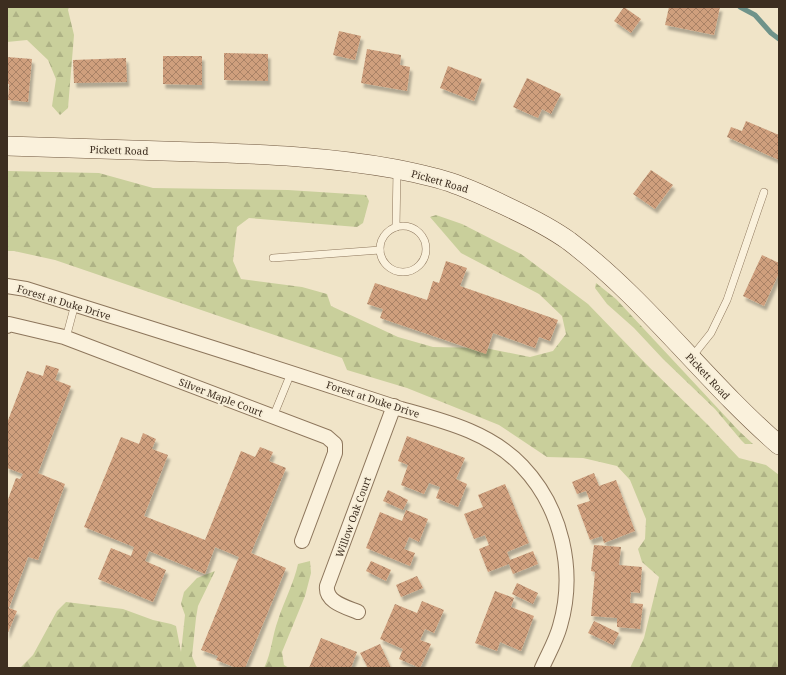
<svg xmlns="http://www.w3.org/2000/svg" width="786" height="675" font-family="'Noto Serif',serif">
<defs>
<pattern id="forest-firs" width="22" height="20" patternUnits="userSpaceOnUse"><rect width="22" height="20" fill="#c9cf9b"/><path d="M5 1l3.5 6h-7zM16 11l3.5 6h-7z" fill="#aeb285"/></pattern>
<pattern id="building-cross-hatch" width="8" height="8" patternUnits="userSpaceOnUse"><rect width="8" height="8" fill="#cf9f7d"/><path d="M0 0l8 8M0 8l8-8" fill="none" stroke="#a98266"/></pattern>
<filter id="shadow"><feDropShadow dx="2.5" dy="4.5" stdDeviation="1" flood-color="#0004"/></filter>
</defs>
<rect width="100%" height="100%" fill="#f0e4c8"/>
<g fill="url(#forest-firs)">
<polygon points="7,7 69,7 68,10 74,35 68,108 60,115 52,106 56,79 48,60 27,40 7,42"/>
<polygon points="7,171 99,173 153,188 288,190 366,195 369,201 363,223 357,227 249,218 237,227 233,261 241,279 302,287 327,294 331,306 398,337 433,347 485,348 530,357 553,351 566,334 562,316 539,294 461,253 430,217 436,215 462,224 521,254 588,304 646,364 708,425 739,458 766,465 779,475 779,668 630,668 644,638 659,577 642,562 638,549 645,539 646,519 630,480 617,466 583,458 547,457 499,425 407,388 347,370 342,358 55,260 14,251 7,251"/>
<polygon points="596,283 616,299 739,431 753,444 745,444 741,440 715,409 663,359 634,328 607,304 595,288"/>
<path d="M310 561 311 573 305 596 282 652 284 665 289 668H264C272 652 272 636 278 620 284 601 294 583 298 564Z"/>
<polygon points="215,571 198,606 196,618 192,656 196,666 198,668 20,668 33,655 57,611 66,602 123,609 153,620 171,624 176,626 181,652 185,615 181,604 184,592 197,578"/>
</g>
<g fill="none" stroke-linecap="round" stroke-linejoin="round">
<polyline stroke="#6f938a" stroke-width="5" points="740,7 755,15 771,33 779,39"/>
</g>
<g fill="url(#building-cross-hatch)" filter="url(#shadow)">
<polygon points="624,7 641,19 631,33 614,21"/>
<polygon points="669,7 720,7 714,35 665,25"/>
<polygon points="339,31 361,36 355,60 333,55"/>
<polygon points="367,49 401,55 400,65 410,67 407,91 361,83"/>
<polygon points="224,53 268,54 268,81 224,80"/>
<polygon points="163,56 202,56 202,85 163,84"/>
<polygon points="7,57 32,59 28,102 8,100 9,84 7,84"/>
<polygon points="126,58 127,82 74,83 73,60"/>
<polygon points="448,66 482,79 474,101 440,88"/>
<polygon points="527,78 561,94 551,114 542,109 538,118 513,107"/>
<polygon points="746,121 779,135 779,160 727,137 731,127 742,131"/>
<polygon points="651,170 673,185 655,209 633,194"/>
<polygon points="762,255 779,263 779,273 764,306 743,296"/>
<polygon points="446,261 467,268 460,286 558,320 550,341 539,337 535,348 493,333 486,354 380,318 383,309 367,304 375,283 427,300 433,281 439,283"/>
<polygon points="46,365 59,369 55,380 71,386 38,473 65,484 38,560 28,557 9,608 17,611 7,635 7,502 16,478 20,479 23,474 7,468 7,423 27,371 43,376"/>
<polygon points="143,433 156,439 152,449 168,455 144,516 205,540 241,451 255,457 260,447 273,452 269,461 286,468 251,553 286,568 245,668 236,668 216,660 218,656 201,650 239,557 215,547 205,574 149,551 145,561 166,570 153,602 98,579 111,548 131,556 134,547 84,527 121,437 139,444"/>
<polygon points="407,436 465,458 456,479 467,484 458,507 436,498 440,487 429,483 424,494 401,485 408,465 398,461"/>
<polygon points="594,473 599,486 616,480 635,531 604,543 602,536 590,540 577,505 590,501 586,491 577,494 572,482"/>
<polygon points="505,484 529,543 507,552 510,560 533,551 538,564 513,574 509,564 488,572 479,549 489,545 485,535 474,539 464,514 483,507 478,495"/>
<polygon points="388,490 408,500 403,510 383,501"/>
<polygon points="406,510 428,519 419,542 409,537 404,549 415,553 410,566 366,548 380,512 402,521"/>
<polygon points="594,545 621,547 619,565 642,567 640,593 631,592 630,603 643,604 640,629 617,627 617,618 591,616 595,572 591,571"/>
<polygon points="371,561 391,570 386,581 366,571"/>
<polygon points="417,576 423,588 401,597 396,585"/>
<polygon points="517,583 538,593 533,604 512,594"/>
<polygon points="495,591 514,598 511,607 534,616 521,651 500,642 497,651 475,643"/>
<polygon points="422,601 444,610 434,633 425,629 420,640 431,644 420,668 399,659 403,649 380,639 395,604 417,613"/>
<polygon points="594,621 619,633 613,645 588,633"/>
<polygon points="321,638 357,652 351,668 309,668"/>
<polygon points="380,644 391,668 368,668 360,653"/>
</g>
<g fill="none" stroke-linecap="round" stroke-linejoin="round">
<g stroke="#8d765c" stroke-width="8">
<g id="lane">
<circle cx="403" cy="249" r="23"/>
<polyline points="396,227 397,170"/>
<polyline points="273,258 380,250"/>
<polyline points="66,338 75,304"/>
<polyline points="691,358 711,333 727,300 764,192"/>
<polyline points="273,417 291,373"/>
</g>
</g>
<g stroke="#8d765c" stroke-width="16">
<g id="street">
<path d="M7 286 26 289C130 322 234 354 337 388 358 395 380 402 401 409 444 421 490 432 522 466 562 508 576 571 560 626 556 641 548 654 542 668"/>
<polyline points="7,326 9,324 64,337 327,437 335,444 335,453 302,541"/>
<path d="M358 612C346 607 325 602 327 586L394 406"/>
</g>
</g>
<g stroke="#6f573f" stroke-width="20">
<path id="secondary" d="M7 146C70 148 133 150 195 152 263 154 330 157 396 169 416 173 436 177 455 184 475 191 493 200 512 209 531 218 551 228 569 241 647 300 705 381 779 445"/>
</g>
<use href="#lane" stroke="#faf1dc" stroke-width="7"/>
<use href="#street" stroke="#faf1dc" stroke-width="14"/>
<use href="#secondary" stroke="#faf1dc" stroke-width="19"/>
</g>
<g text-anchor="middle" dominant-baseline="central" stroke-width="3.5" stroke-linejoin="round" paint-order="stroke">
<g font-size="10" fill="#3d2e20" stroke="#f7eed8">
<text transform="translate(119 150) rotate(2)">Pickett Road</text>
<text transform="translate(440 181) rotate(16)">Pickett Road</text>
<text transform="translate(64 302) rotate(17)">Forest at Duke Drive</text>
<text transform="translate(708 376) rotate(47)">Pickett Road</text>
<text transform="translate(221 397) rotate(21)">Silver Maple Court</text>
<text transform="translate(373 399) rotate(18)">Forest at Duke Drive</text>
<text transform="translate(353 517) rotate(-70)">Willow Oak Court</text>
</g>
</g>
<rect width="786" height="675" fill="none" stroke="#3d2e20" stroke-width="16"/>
</svg>
